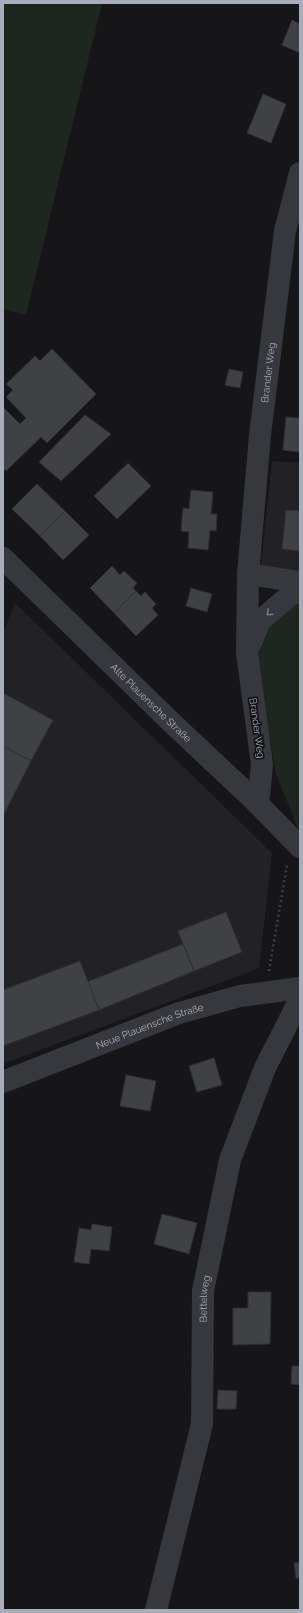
<svg xmlns="http://www.w3.org/2000/svg" width="303" height="1613" font-family="Raleway,sans-serif">
<rect width="100%" height="100%" fill="#161618"/>
<g fill="#222225">
<polygon points="272,461 300,463 300,571 261,565"/>
<polygon points="15,603 272,853 259,968 3,1064 3,633"/>
</g>
<g fill="#1e271f">
<polygon points="3,3 102,3 26,315 3,309"/>
<polygon points="300,600 300,833 276,774 257,661 258,641 283,610"/>
</g>
<g fill="#404145" stroke="#303034">
<polygon points="292,20 300,24 300,53 282,45"/>
<polygon points="263,94 286,104 271,143 247,133"/>
<polygon points="52,349 96,394 47,443 41,437 6,471 3,469 3,407 20,424 26,418 6,397 13,390 6,384 35,356 40,361"/>
<polygon points="229,369 243,372 240,388 225,385"/>
<polygon points="85,415 111,434 61,481 39,462"/>
<polygon points="286,417 300,418 300,452 283,450"/>
<polygon points="128,463 151,486 117,519 94,496"/>
<polygon points="37,484 65,511 40,536 12,509"/>
<polygon points="191,490 213,492 211,514 217,514 216,531 210,530 208,550 188,548 189,532 181,531 183,508 189,509"/>
<polygon points="286,510 300,511 300,551 282,549"/>
<polygon points="65,511 89,535 63,560 40,536"/>
<polygon points="112,566 120,575 124,571 137,583 133,588 136,591 114,613 90,588"/>
<polygon points="191,588 212,594 207,612 186,606"/>
<polygon points="136,591 141,596 145,592 156,604 152,608 158,615 136,636 114,613"/>
<polygon points="3,693 53,720 31,761 3,746"/>
<polygon points="3,746 31,761 3,816"/>
<polygon points="226,912 242,952 194,971 178,931"/>
<polygon points="183,944 194,971 99,1010 87,982"/>
<polygon points="80,961 99,1010 3,1046 3,990"/>
<polygon points="214,1058 222,1085 197,1092 189,1066"/>
<polygon points="126,1075 156,1081 150,1111 120,1106"/>
<polygon points="162,1214 197,1223 189,1254 154,1244"/>
<polygon points="92,1224 112,1227 109,1251 91,1249 89,1264 74,1262 79,1228 91,1230"/>
<polygon points="248,1292 271,1292 270,1344 233,1345 233,1308 248,1308"/>
<polygon points="292,1366 300,1366 300,1385 291,1384"/>
<polygon points="218,1390 237,1391 236,1409 217,1409"/>
<polygon points="300,1562 300,1578 296,1578 294,1563"/>
</g>
<g fill="none" stroke-linecap="round" stroke-linejoin="round">
<polyline stroke="#3d3f45" stroke-width="2.5" stroke-dasharray="2 3" stroke-linecap="butt" points="269,971 287,865"/>
<g stroke="#37383d" stroke-width="22">
<path id="s1" d="M3 558 171 722 255 801 300 847"/>
<polyline points="248,574 300,582"/>
<polyline points="250,645 260,621 289,596 300,590"/>
<path id="s2" d="M255 801 259 796 262 764 247 653 248 574 260 435 285 231 300 173"/>
<path id="s3" d="M3 1082 179 1013 240 996 300 988"/>
<path id="s4" d="M156 1610 202 1424 203 1291 230 1160 265 1068 300 999"/>
</g>
</g>
<defs><path id="oneway-chevron" d="M-2-3.5L2.5 0L-2 3.5" fill="none" stroke-width="1.6" stroke-linecap="round" stroke-linejoin="round"/></defs>
<use stroke="#757881" href="#oneway-chevron" transform="translate(269 613) rotate(140)"/>
<g text-anchor="middle" dominant-baseline="central" stroke-width="3.5" stroke-linejoin="round" paint-order="stroke">
<g font-size="10" fill="#a8adb9" stroke="#111113">
<text stroke="none"><textPath href="#s2" startOffset="432">Brander Weg</textPath></text>
<text stroke="none"><textPath href="#s1" startOffset="207">Alte Plauensche Straße</textPath></text>
<text transform="translate(257 728) rotate(82)">Brander Weg</text>
<text stroke="none"><textPath href="#s3" startOffset="157">Neue Plauensche Straße</textPath></text>
<text stroke="none"><textPath href="#s4" startOffset="317">Bettelweg</textPath></text>
</g>
</g>
<rect width="303" height="1613" fill="none" stroke="#a8adb9" stroke-width="8"/>
</svg>
